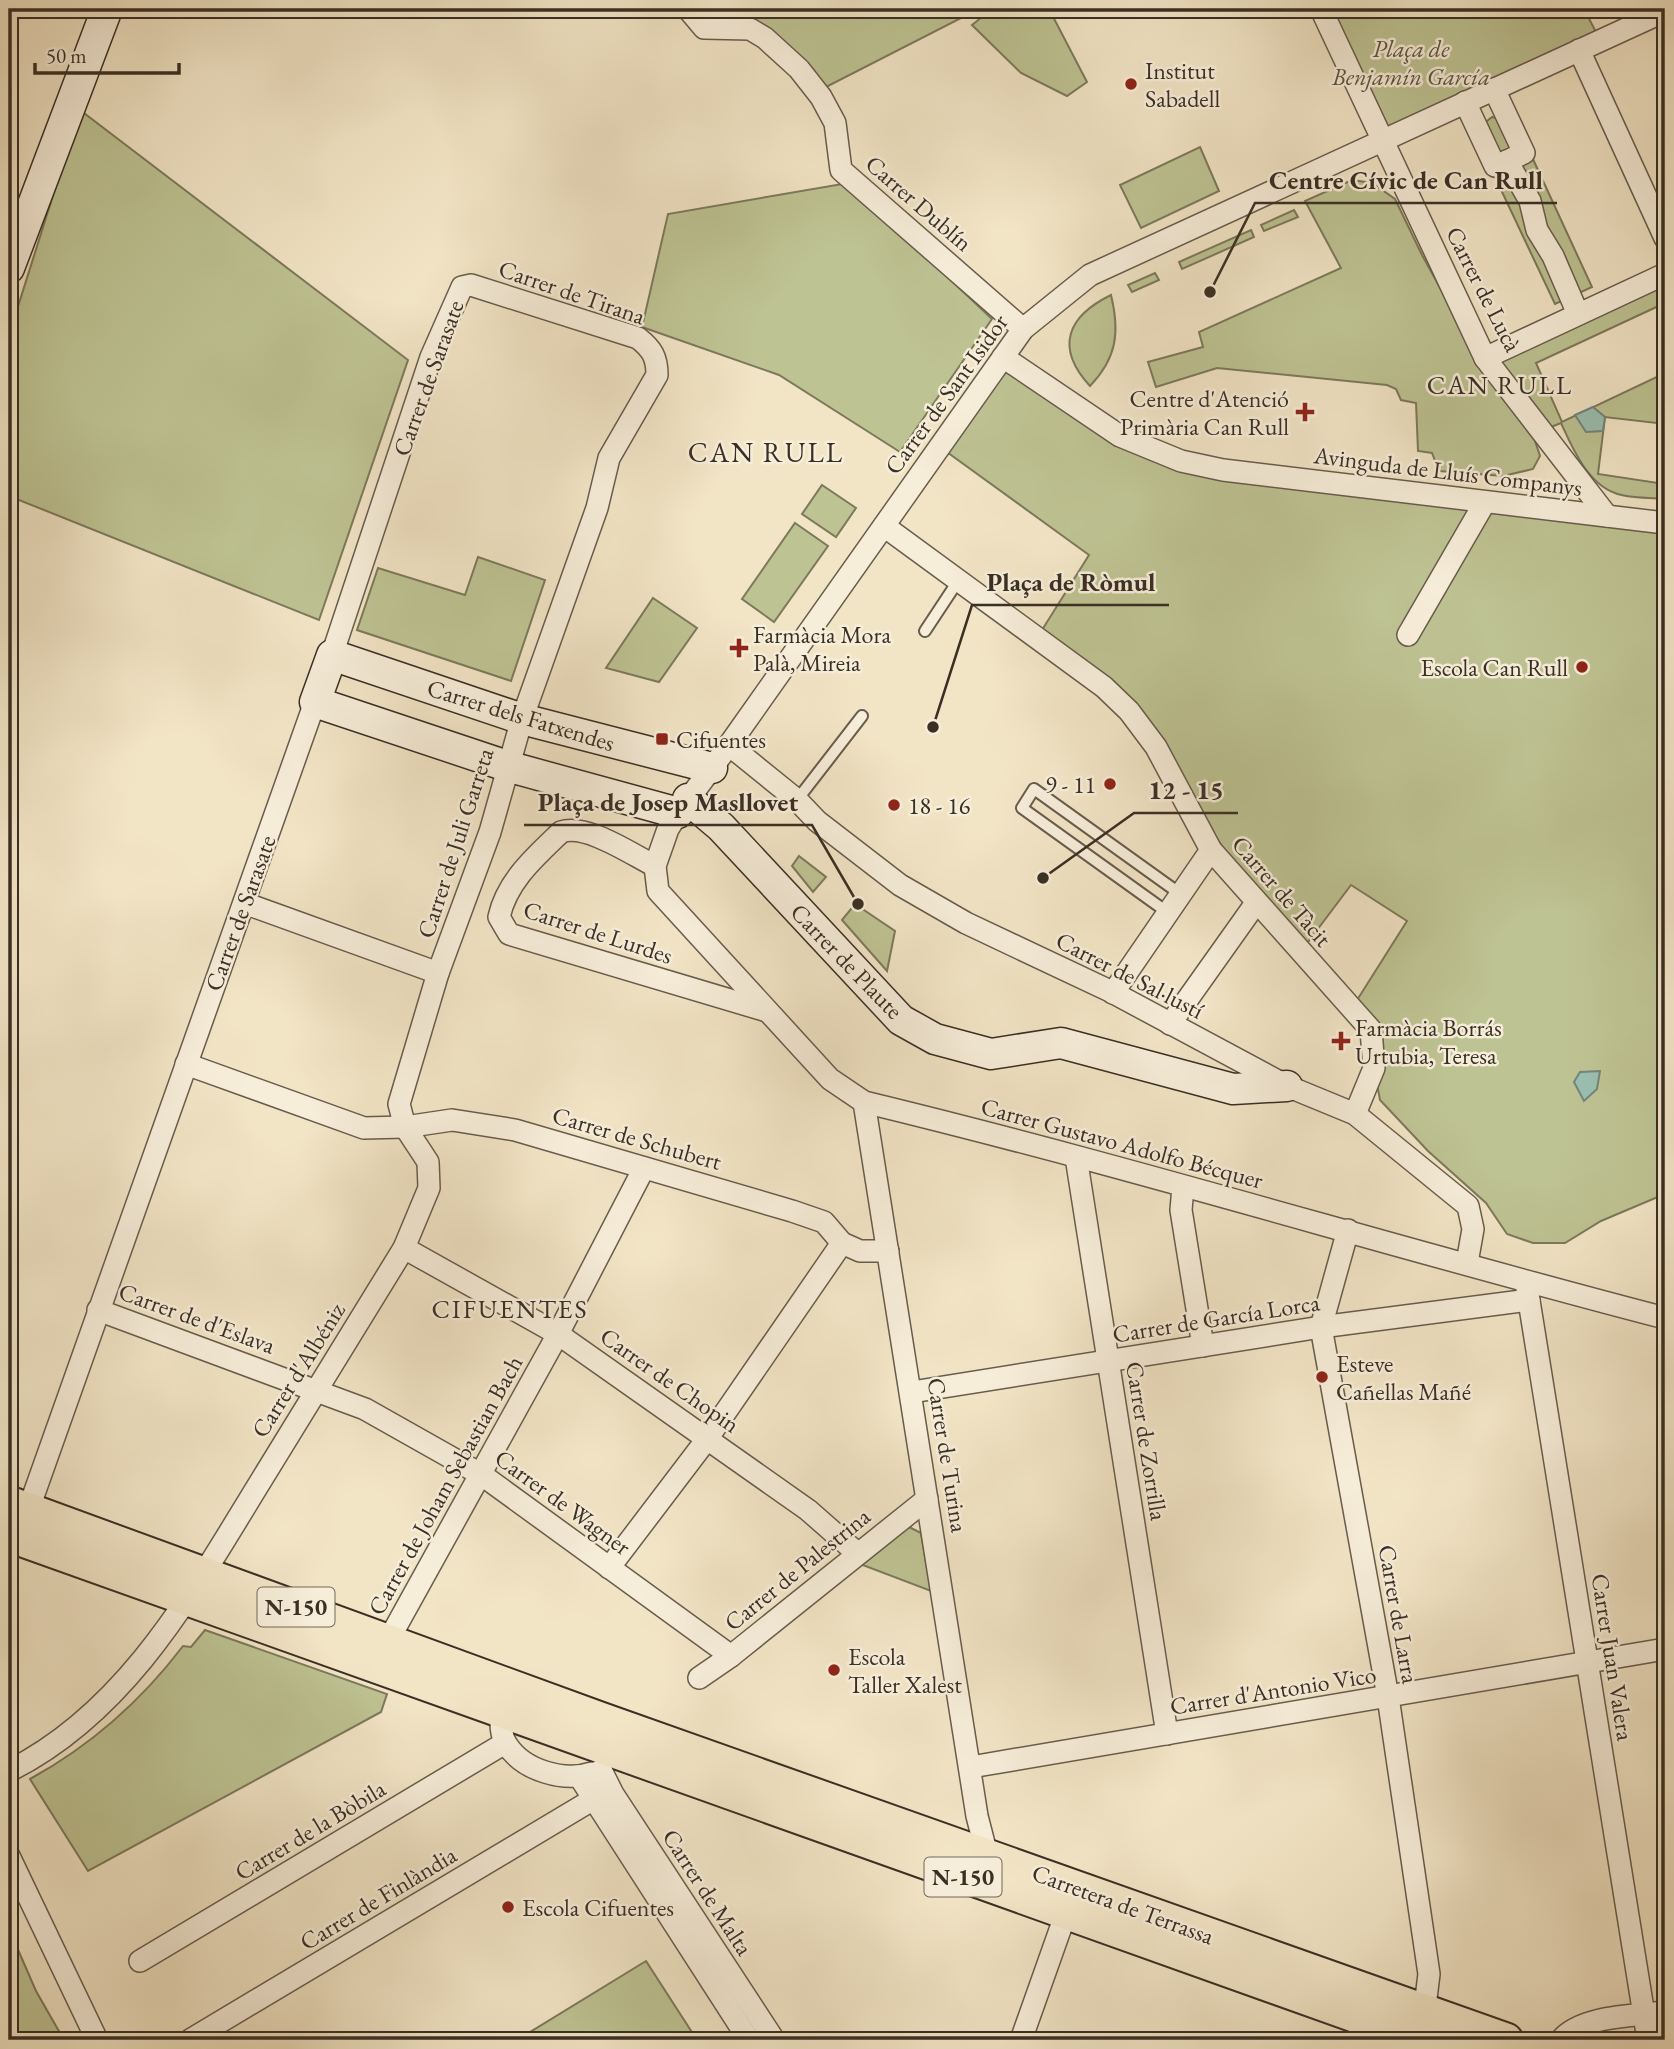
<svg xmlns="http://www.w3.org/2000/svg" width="1674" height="2049" font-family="'EB Garamond',serif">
<rect width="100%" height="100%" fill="#f2e5c6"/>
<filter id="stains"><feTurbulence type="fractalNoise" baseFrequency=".00286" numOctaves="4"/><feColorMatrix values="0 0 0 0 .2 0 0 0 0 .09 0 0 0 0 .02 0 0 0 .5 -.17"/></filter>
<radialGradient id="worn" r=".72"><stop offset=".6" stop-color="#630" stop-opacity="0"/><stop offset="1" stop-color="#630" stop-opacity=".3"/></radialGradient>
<g fill="#bec393" stroke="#7c795c" stroke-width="2">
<polygon points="705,9 971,9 972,10 969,14 826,87 745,13"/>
<polygon points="992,9 1049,9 1087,82 1067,96 1021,73 972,25"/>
<polygon points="1342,9 1584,9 1597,34 1387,129 1330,14"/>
<polygon points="80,110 408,360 319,620 9,496 9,335"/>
<polygon points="1492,117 1496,118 1518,152 1496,162 1483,124"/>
<polygon points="1200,147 1219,191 1141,228 1120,185"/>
<polygon points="1532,157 1592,287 1577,294 1520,164"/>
<polygon points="1502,173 1511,182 1564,300 1555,304 1494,175"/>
<polygon points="1352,180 1372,183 1395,199 1422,255 1480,360 1534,438 1540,456 1533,469 1503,476 1439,471 1432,453 1418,451 1416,403 1401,400 1396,389 1387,385 1217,368 1156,387 1148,362 1203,347 1199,332 1341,268 1305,201"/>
<polygon points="848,183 992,319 900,452 779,375 642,327 668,214"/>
<polygon points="1294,210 1298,217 1264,231 1261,225"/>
<polygon points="1251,230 1254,237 1182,269 1179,262"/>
<polygon points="1155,273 1159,280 1132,292 1128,285"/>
<path d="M1665 285V303L1536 363 1562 422 1665 373V424L1605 417 1598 474 1665 484V499C1650 497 1629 499 1615 493 1587 483 1572 447 1561 423L1551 427 1497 364Z"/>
<path d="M1111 295C1120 332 1117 358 1090 386 1054 347 1068 316 1111 295Z"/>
<polygon points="1003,357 1181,461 1665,523 1665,1196 1660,1196 1601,1221 1565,1243 1533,1243 1507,1234 1486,1203 1428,1151 1380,1100 1374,1068 1352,1008 1407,921 1351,885 1305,946 1256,903 1156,747 1037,638 1089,555 940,447"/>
<polygon points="822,485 856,508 836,537 802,514"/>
<polygon points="795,523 828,546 774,622 742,599"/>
<polygon points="478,557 545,580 511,681 357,630 378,568 465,595"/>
<polygon points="653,598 697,628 659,682 606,668"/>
<polygon points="799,856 826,877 813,892 792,866"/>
<polygon points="855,904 895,931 887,971 842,920"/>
<polygon points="909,1527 921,1533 931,1591 860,1564"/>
<path d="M205 1630 387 1694 381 1712 88 1871 30 1779C90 1746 142 1700 183 1646L191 1647Z"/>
<polygon points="9,1929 36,1991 64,2040 9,2040"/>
<polygon points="646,1961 697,2040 517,2040"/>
</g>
<g fill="#9bbfb2" stroke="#74857a" stroke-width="2">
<polygon points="1593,407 1605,417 1603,431 1586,432 1575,415"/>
<polygon points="1600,1071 1597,1089 1584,1101 1574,1082 1580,1072"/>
</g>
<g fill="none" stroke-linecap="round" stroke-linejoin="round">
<g stroke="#675c4d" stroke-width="14">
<g id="lane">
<polyline points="925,631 958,581"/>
<polyline points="797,800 862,716"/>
<polyline points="1167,912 1022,808 1034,789 1179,893"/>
</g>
</g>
<g stroke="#675c4d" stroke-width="24">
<g id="street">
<polyline points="688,9 704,28 750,29 765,38 799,69 821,97 835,123 841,170 1023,329"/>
<polyline points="1321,9 1485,358 1607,516"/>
<path d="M1665 11 1090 275 1023 329 729 745 678 813 668 829 655 866 658 891 830 1079 864 1102C1133 1167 1398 1249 1665 1318"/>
<polyline points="1579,50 1665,238"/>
<polyline points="1494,89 1524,153 1507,161"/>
<polyline points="1465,102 1495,166 1507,161 1530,201 1537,230 1553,256 1578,314"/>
<polyline points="1003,357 1120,436 1181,461 1223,470 1665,523"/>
<polyline points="1485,358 1665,274"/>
<polyline points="884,526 1104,687 1129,711 1156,747 1211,850 1371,1030 1374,1068 1355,1114"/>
<polyline points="1408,635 1485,502"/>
<polyline points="729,745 797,800 817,821 900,885 966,923 1110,991 1287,1086 1355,1114 1468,1206 1473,1229 1467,1263"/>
<path d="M655 866C631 854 586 823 561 832 535 857 507 881 499 917L509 934 767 1011"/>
<polyline points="244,903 438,973"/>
<polyline points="1113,993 1211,850"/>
<polyline points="1170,1024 1256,903"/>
<polyline points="186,1064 364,1128 405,1127 452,1120 515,1130 792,1211 824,1222 842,1243 860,1251 888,1251"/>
<polyline points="864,1102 977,1816 987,1855"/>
<polyline points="1076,1157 1167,1734"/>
<polyline points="1183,1187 1181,1210 1203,1346"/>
<polyline points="1348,1230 1321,1327 1388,1697 1429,1974 1423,2023"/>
<polyline points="404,1248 558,1334 808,1510 857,1553"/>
<polyline points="1526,1282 1648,2040"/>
<polyline points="98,1310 365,1409 482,1475 731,1656"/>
<polyline points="912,1392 1321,1327 1529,1300"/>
<polyline points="24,1522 315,702"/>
<polyline points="609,1568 707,1439 842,1243"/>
<polyline points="388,1641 558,1334 644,1168"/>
<polyline points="699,1678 731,1656 927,1499"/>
<path d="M511 1704 501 1712C501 1723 500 1735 507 1745 524 1771 564 1782 592 1773"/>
<polyline points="971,1767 1665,1649"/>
<polyline points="601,1770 613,1794 774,2040"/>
<path d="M9 1771C129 1711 194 1589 262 1479 309 1402 356 1325 404 1248L429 1188 428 1162 405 1127 399 1104 438 973 490 832 522 719 597 508 609 458 657 375C657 357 652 349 638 338L471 285 462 287 431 357 332 655"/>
<polyline points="579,1776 749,2040"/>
<polyline points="9,1856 97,2040"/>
<polyline points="140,1961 505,1743"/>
<polyline points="190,2040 592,1800"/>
<polyline points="1021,2040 1066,1913"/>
<path d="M1561 2040C1582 2015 1635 2016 1665 2012"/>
</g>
</g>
<g stroke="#392f25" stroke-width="33">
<g id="secondary">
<polyline points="9,268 107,9"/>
<polyline points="688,799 721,827 901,1020 935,1039 991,1054 1061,1043 1233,1089 1287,1086"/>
<polyline points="678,813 510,767 315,702 332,655 522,719 712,768"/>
</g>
</g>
<g stroke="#392f25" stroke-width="37">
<g id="primary">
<polyline points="9,1503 600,1719 1506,2040"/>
<polyline points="9,1535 1424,2040"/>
</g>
</g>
<use href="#lane" stroke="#f7eeda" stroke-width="10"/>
<use href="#street" stroke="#f7eeda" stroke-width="21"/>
<use href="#secondary" stroke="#f7eeda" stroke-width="30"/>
<use href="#primary" stroke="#f2e5c6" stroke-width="33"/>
</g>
<g fill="#8f2418" stroke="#f7eeda" stroke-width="2.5">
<circle cx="1131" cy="84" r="7"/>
<path d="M1301.5 401.5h7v7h7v7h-7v7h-7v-7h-7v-7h7z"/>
<path d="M735.5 637.5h7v7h7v7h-7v7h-7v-7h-7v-7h7z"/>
<circle cx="1582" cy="667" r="7"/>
<rect x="655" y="732" width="14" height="14" rx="3.5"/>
<circle cx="1110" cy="784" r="7"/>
<circle cx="894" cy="805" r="7"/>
<path d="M1337.5 1030.5h7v7h7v7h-7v7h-7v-7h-7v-7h7z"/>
<circle cx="1322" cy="1377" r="7"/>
<circle cx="834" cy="1670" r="7"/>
<circle cx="508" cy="1907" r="7"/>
</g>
<g text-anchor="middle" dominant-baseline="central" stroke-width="5" stroke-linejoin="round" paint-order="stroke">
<g fill="#f7eeda" stroke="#72685b" stroke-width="2">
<rect x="257.5" y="1587.5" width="77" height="39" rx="5"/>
<rect x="924.5" y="1857.5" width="77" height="39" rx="5"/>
</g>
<g font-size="23" font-weight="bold" fill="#392f25">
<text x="296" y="1607">N-150</text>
<text x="963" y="1877">N-150</text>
</g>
<g font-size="24" font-style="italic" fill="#5a5440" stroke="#f7eeda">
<text x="1411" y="48">Plaça de<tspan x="1411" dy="28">Benjamín García</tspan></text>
</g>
<g font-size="24" fill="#392f25" stroke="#f7eeda" text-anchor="start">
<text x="1145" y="70">Institut<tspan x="1145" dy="28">Sabadell</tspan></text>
<text x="1289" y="398" text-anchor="end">Centre d'Atenció<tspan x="1289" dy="28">Primària Can Rull</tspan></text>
<text x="753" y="634">Farmàcia Mora<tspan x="753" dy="28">Palà, Mireia</tspan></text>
<text x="1568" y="667" text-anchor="end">Escola Can Rull</text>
<text x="676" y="739">Cifuentes</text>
<text x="1096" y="784" text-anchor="end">9 - 11</text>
<text x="908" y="805">18 - 16</text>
<text x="1355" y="1027">Farmàcia Borrás<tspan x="1355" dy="28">Urtubia, Teresa</tspan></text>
<text x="1336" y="1363">Esteve<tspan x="1336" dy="28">Cañellas Mañé</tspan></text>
<text x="848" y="1656">Escola<tspan x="848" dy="28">Taller Xalest</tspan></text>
<text x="522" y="1907">Escola Cifuentes</text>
</g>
<g font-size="24" fill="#392f25" stroke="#f7eeda">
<text transform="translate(919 203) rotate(41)">Carrer Dublín</text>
<text transform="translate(1484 289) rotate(63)">Carrer de Lucà</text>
<text transform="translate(572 292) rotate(19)">Carrer de Tirana</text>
<text transform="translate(428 378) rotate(-70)">Carrer de Sarasate</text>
<text transform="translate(946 394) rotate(-54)">Carrer de Sant Isidor</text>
<text transform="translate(1448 471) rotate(7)">Avinguda de Lluís Companys</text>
<text transform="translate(521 715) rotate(17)">Carrer dels Fatxendes</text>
<text transform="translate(455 843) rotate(-72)">Carrer de Juli Garreta</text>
<text transform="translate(1282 891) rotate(49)">Carrer de Tàcit</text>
<text transform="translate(240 913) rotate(-70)">Carrer de Sarasate</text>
<text transform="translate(598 932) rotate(18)">Carrer de Lurdes</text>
<text transform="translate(847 961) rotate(46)">Carrer de Plaute</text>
<text transform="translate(1130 975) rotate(27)">Carrer de Sal·lustí</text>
<text transform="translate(637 1138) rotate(16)">Carrer de Schubert</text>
<text transform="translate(1122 1143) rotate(15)">Carrer Gustavo Adolfo Bécquer</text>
<text transform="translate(197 1318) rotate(20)">Carrer de d'Eslava</text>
<text transform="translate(1216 1318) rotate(-9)">Carrer de García Lorca</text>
<text transform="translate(298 1370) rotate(-58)">Carrer d'Albéniz</text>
<text transform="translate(670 1380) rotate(35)">Carrer de Chopin</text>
<text transform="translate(1147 1441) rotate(81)">Carrer de Zorrilla</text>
<text transform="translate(948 1455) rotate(81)">Carrer de Turina</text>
<text transform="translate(445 1485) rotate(-61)">Carrer de Joham Sebastian Bach</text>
<text transform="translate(563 1502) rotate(36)">Carrer de Wagner</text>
<text transform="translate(797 1569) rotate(-39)">Carrer de Palestrina</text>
<text transform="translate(1399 1614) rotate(80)">Carrer de Larra</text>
<text transform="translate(1613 1657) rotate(81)">Carrer Juan Valera</text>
<text transform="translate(1273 1690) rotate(-9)">Carrer d'Antonio Vico</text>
<text transform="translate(310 1830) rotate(-31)">Carrer de la Bòbila</text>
<text transform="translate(708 1892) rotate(57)">Carrer de Malta</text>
<text transform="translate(378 1898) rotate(-31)">Carrer de Finlàndia</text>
<text transform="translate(1123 1904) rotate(20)">Carretera de Terrassa</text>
</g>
<g font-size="26" letter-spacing="2" fill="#392f25" stroke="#f7eeda">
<text x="1500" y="385">CAN RULL</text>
<text x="510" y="1309">CIFUENTES</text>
</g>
<g font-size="28" letter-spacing="2" fill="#392f25" stroke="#f7eeda">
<text x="766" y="452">CAN RULL</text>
</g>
</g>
<path fill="none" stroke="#392f25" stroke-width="2.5" d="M1210 292L1255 203H1557M933 727L972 605H1169M1043 878L1134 813H1238M858 904L812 825H524"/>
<g fill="#392f25" stroke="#f7eeda" stroke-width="2.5">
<circle cx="1210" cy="292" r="7"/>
<circle cx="933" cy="727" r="7"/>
<circle cx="1043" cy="878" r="7"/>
<circle cx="858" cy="904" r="7"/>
</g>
<g font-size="26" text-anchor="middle" font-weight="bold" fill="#392f25" stroke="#f7eeda" stroke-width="5" stroke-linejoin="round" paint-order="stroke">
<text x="1406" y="189">Centre Cívic de Can Rull</text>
<text x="1071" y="591">Plaça de Ròmul</text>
<text x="1186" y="799">12 - 15</text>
<text x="668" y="811">Plaça de Josep Masllovet</text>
</g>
<rect width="1674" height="2049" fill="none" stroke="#f2e5c6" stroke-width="35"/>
<rect x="10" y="10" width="1653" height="2028" fill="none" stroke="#392f25" stroke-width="3.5"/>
<rect x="18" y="18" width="1639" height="2014" fill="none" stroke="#392f25" stroke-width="2"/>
<path d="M35 63v10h144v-10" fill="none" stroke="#392f25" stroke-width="3.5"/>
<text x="46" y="63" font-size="21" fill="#392f25" stroke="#f7eeda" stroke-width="5" paint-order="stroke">50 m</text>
<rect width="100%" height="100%" filter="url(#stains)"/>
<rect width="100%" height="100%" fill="url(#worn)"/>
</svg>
